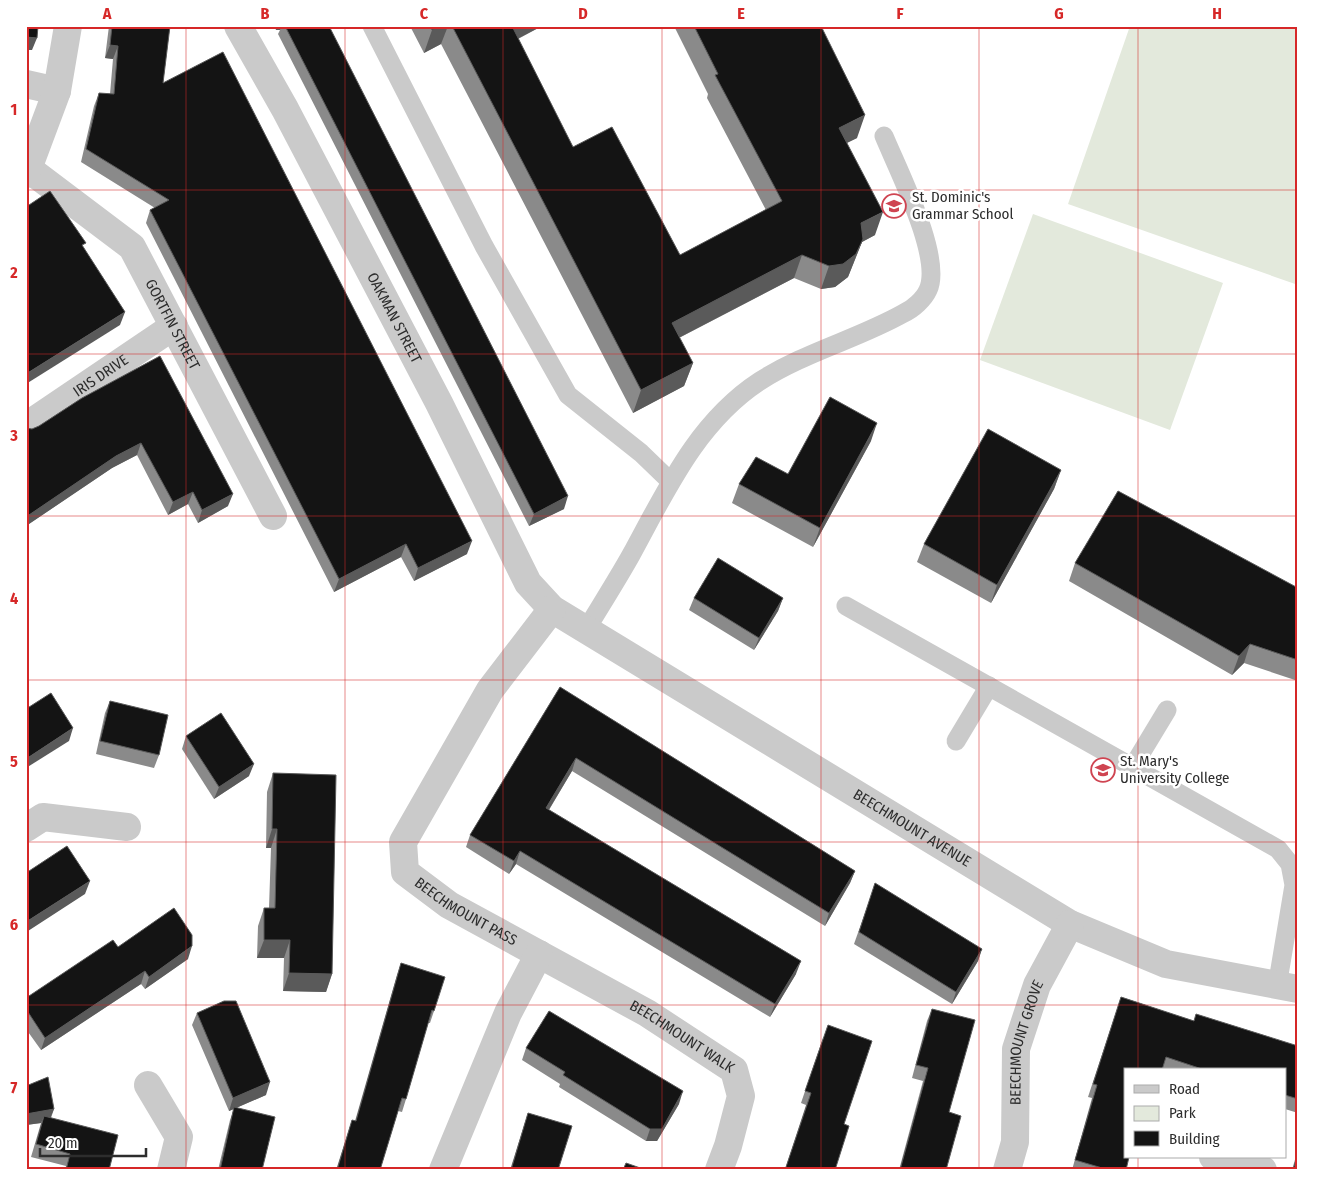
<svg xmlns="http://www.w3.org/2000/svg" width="1324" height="1196" font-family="'Fira Sans Condensed',sans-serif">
<rect width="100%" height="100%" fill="#fff"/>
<g fill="#e3e9dc">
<polygon points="1130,26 1298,26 1298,285 1068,204"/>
<polygon points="1033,214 1223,283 1170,430 980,360"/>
</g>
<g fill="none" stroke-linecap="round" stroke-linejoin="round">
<g stroke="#cacaca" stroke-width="19">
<polyline points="372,26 484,246 568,395 641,453 670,481"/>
<polyline points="846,606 1278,849 1290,864 1294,885 1277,987"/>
<path d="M586 630C601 605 617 580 631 555 666 491 697 422 760 381 805 352 858 339 904 313 913 309 924 299 928 290 943 258 898 170 884 136"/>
<polyline points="956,741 989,686"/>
<polyline points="1132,768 1167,710"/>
</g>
<g stroke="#cacaca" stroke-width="28">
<path id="s1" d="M238 26 285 109 439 403 528 583 552 609 1070 924 1166 964 1298 989"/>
<polyline points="26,84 57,91"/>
<path id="s2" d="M30 170 132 247 273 516"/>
<polyline points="26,174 57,91 68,26"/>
<path id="s3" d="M26 426 174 326"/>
<path id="s4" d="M552 609 490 690 403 842 405 872 449 905 647 1013 734 1070 741 1096 728 1146 719 1170"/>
<polyline points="26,828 43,817 127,827"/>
<polyline points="148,1085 179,1137 171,1170"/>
<polyline points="1213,1157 1263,1170"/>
<polyline points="443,1170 508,1013 539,954"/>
<path id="s5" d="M1007 1170 1015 1142 1016 1049 1037 985 1070 924"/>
</g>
</g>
<g fill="#8a8a8a">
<polygon points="109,26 170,26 163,83 467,554 414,581 401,557 334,592 146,223 150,210 155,208 81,162 94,106 99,93 110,94 113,59 105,58"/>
<polygon points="274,26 329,26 564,509 529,526 278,34 280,30 276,30"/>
<polygon points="410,26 542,26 518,39 573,147 680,255 766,210 707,98 708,94 674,26 821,26 857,138 847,143 875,235 862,242 848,277 835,287 821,289 794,278 679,338 693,363 684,386 633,413 441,44 424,53"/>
<polygon points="82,398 228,506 198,523 188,504 168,515 137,455 112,468 26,526 26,428 32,429 39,426"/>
<polygon points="871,441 813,547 732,503 739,484 788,474"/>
<polygon points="1061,470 1054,489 991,603 917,562 924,544"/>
<polygon points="1075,563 1298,588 1298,681 1244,663 1232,675 1069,581"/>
<polygon points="694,598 783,598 778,611 754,650 689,610"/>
<polygon points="560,687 855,871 850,883 825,926 572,771 549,810 796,974 770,1017 516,864 509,874 466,847 470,835"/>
<polygon points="110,701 159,755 154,768 96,754 105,713"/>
<polygon points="186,736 249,776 214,799 182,749"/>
<polygon points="273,773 332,974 326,992 283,991 284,958 257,958 258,926 264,908 269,908 271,848 266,848 267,792"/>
<polygon points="871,896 982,949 978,961 952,1004 854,944"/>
<polygon points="118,947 188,959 145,989 141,984 41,1050 26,1029 26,998"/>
<polygon points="401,963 434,1011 430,1023 428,1023 406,1099 402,1112 398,1111 380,1170 336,1170 352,1120 355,1121 397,975"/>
<polygon points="1121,997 1194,1021 1298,1046 1298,1113 1285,1109 1285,1070 1125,1070 1126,1170 1072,1170 1092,1098 1088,1097"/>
<polygon points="932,1009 949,1112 946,1170 899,1170 923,1081 912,1078 927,1021"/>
<polygon points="197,1013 266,1095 236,1108 262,1170 218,1170 230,1120 234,1109 229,1111 192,1025"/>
<polygon points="823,1038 844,1124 835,1170 785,1170 806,1105 801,1103"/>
<polygon points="526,1048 679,1104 657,1141 646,1141 559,1087 560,1084 522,1060"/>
<polygon points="26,1086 54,1109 51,1118 109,1170 65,1170 66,1166 31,1157 41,1123 26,1125"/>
<polygon points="528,1113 558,1170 510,1170"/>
<polygon points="1298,1149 1298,1170 1292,1170"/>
</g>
<g fill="#5a5a5a">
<polygon points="277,26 281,26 280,30 276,30"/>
<polygon points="440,26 448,26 441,44 424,53 432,30"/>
<polygon points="510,26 542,26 502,47"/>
<polygon points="26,37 37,38 32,50 26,50"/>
<polygon points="110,45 118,46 113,59 105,58"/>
<polygon points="865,115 857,138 830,151 839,128"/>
<polygon points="883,212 875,235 862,242 848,277 835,287 821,289 829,266 861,223"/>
<polygon points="802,255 794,278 663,346 672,323"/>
<polygon points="125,312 120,325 26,384 26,374"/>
<polygon points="693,363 684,386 633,413 641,390"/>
<polygon points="877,423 871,441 813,547 820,528"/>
<polygon points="141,443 137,455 112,468 26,526 26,517 116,456"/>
<polygon points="1061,470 1054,489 991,603 997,585"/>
<polygon points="193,492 188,504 168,515 173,502"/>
<polygon points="233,494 228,506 198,523 202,510"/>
<polygon points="568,496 564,509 529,526 534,514"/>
<polygon points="472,541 467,554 414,581 418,568"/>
<polygon points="406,544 401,557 334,592 339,579"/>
<polygon points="783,598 778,611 754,650 759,638"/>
<polygon points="1250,644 1244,663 1232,675 1239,656"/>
<polygon points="73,728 69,741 26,768 26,759"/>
<polygon points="576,758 572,771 542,821 546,808"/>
<polygon points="254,764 249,776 214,799 219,787"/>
<polygon points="272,829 277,829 271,848 266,848"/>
<polygon points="520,851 516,864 509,874 514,861"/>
<polygon points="855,871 850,883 825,926 829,913"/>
<polygon points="90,881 85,894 28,931 26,934 26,922"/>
<polygon points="264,940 290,940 284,958 257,958"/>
<polygon points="192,946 188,959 145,989 149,977"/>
<polygon points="982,949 978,961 952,1004 956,992"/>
<polygon points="801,961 796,974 770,1017 775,1004"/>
<polygon points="145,971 141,984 41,1050 45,1038"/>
<polygon points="289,973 332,974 326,992 283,991"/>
<polygon points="270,1082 266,1095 229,1111 233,1098"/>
<polygon points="683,1091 679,1104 657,1141 646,1141 650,1129"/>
<polygon points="54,1109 49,1121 44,1116 41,1123 26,1125 26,1114"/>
</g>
<g fill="#141414" stroke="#5a5a5a">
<polygon points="26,26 38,26 37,38 26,37"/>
<polygon points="112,26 170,26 163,83 223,52 472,541 418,568 406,544 339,579 150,210 169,200 86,149 99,93 114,94 118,46 110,45"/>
<polygon points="285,26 329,26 568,496 534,514"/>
<polygon points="431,26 440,26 432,30"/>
<polygon points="452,26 512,26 573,147 612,127 680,255 782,201 715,75 718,74 694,26 821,26 865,115 839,128 883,212 861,223 863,239 856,254 843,264 829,266 802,255 672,323 693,363 641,390"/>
<polygon points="50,191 86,243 82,245 125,312 26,374 26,207"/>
<polygon points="160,356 233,494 202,510 193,492 173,502 141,443 116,456 26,517 26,428 32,429 39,426 82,398"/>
<polygon points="830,397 877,423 820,528 739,484 756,457 788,474"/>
<polygon points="988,429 1061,470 997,585 924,544"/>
<polygon points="1118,491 1298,588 1298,660 1250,644 1239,656 1075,563"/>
<polygon points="718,558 783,598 759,638 694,598"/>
<polygon points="560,687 855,871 829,913 576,758 546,808 801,961 775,1004 520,851 514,861 470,835"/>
<polygon points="51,693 73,728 26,759 26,709"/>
<polygon points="110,701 168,715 159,755 100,741"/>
<polygon points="221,713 254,764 219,787 186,736"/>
<polygon points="273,773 336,775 332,974 289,973 290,940 264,940 264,908 275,908 277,829 272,829"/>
<polygon points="67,846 90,881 26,922 29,926 26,928 26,873"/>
<polygon points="875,883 982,949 956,992 859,932"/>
<polygon points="174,908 192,935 192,946 149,977 145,971 45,1038 26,1009 26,998 113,940 118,947"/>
<polygon points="401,963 445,977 434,1011 432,1010 406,1099 402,1098 380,1170 337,1170 352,1120 356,1121"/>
<polygon points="1121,997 1194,1021 1196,1014 1298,1046 1298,1099 1285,1095 1285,1070 1205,1070 1166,1057 1162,1070 1125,1070 1125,1157 1129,1157 1126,1170 1109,1170 1075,1160 1097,1085 1093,1084"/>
<polygon points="224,1001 236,1001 270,1082 233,1098 197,1013"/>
<polygon points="932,1009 975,1020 949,1112 961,1116 946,1170 900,1170 928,1068 916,1065"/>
<polygon points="549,1011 683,1091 662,1129 650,1129 563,1075 565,1072 526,1048"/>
<polygon points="828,1025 872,1041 844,1124 849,1126 835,1170 785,1170 811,1093 805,1091"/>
<polygon points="48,1077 54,1109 26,1114 26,1086"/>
<polygon points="234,1107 275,1117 262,1170 220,1170"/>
<polygon points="528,1113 572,1126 558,1170 511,1170"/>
<polygon points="44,1116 118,1135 109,1170 66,1170 70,1154 36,1144"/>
<polygon points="1298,1153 1298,1170 1293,1170"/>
<polygon points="626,1163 646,1170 623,1170"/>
</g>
<path fill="none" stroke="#d62828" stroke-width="1" stroke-opacity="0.55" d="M186 26V1170M345 26V1170M503 26V1170M662 26V1170M821 26V1170M979 26V1170M1138 26V1070M26 190H1298M26 354H1298M26 516H1298M26 680H1298M26 842H1298M26 1005H1298M1138 1157V1170"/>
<defs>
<g id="school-ring" transform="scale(1.25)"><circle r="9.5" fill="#fff" stroke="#cf4451" stroke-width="1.5"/><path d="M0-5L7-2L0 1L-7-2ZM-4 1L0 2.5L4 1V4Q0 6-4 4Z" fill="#cf4451"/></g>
<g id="university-ring" transform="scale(1.25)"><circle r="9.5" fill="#fff" stroke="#cf4451" stroke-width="1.5"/><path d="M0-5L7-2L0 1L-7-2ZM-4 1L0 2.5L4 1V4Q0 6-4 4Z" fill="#cf4451"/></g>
</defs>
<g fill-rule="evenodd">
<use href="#school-ring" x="894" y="206"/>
<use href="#university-ring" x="1103" y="770"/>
</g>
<g text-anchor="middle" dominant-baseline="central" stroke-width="5" stroke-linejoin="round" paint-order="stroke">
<g font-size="15" fill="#2d2d2d" stroke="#fff" text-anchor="start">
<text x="912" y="197">St. Dominic's<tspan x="912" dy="17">Grammar School</tspan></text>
<text x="1120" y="761">St. Mary's<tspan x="1120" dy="17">University College</tspan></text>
</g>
<g font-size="15" fill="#2d2d2d" stroke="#fff">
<text stroke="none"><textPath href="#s1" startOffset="331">OAKMAN STREET</textPath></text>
<text stroke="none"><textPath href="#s2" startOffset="215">GORTFIN STREET</textPath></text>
<text stroke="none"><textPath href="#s3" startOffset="90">IRIS DRIVE</textPath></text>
<text stroke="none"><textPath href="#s1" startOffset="1085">BEECHMOUNT AVENUE</textPath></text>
<text stroke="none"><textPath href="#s4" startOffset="380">BEECHMOUNT PASS</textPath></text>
<text stroke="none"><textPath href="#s4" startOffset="630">BEECHMOUNT WALK</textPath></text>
<text stroke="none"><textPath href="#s5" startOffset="130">BEECHMOUNT GROVE</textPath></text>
</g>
</g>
<rect width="1324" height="1196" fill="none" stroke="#ffffff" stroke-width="55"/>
<rect x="1124" y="1068" width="162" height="90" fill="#ffffff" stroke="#ababab"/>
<rect x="1134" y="1085" width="25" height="8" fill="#cacaca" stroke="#ababab"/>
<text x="1169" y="1094" font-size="15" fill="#2d2d2d">Road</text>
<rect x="1134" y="1106" width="25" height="15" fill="#e3e9dc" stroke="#ababab"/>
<text x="1169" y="1118" font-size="15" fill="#2d2d2d">Park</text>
<rect x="1134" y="1131" width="25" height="15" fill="#141414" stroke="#ababab"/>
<text x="1169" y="1144" font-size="15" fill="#2d2d2d">Building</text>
<path d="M40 1148v8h106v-8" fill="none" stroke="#2d2d2d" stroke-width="2.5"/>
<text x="48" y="1148" font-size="15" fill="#2d2d2d" stroke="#ffffff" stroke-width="4" paint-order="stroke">20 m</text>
<rect x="28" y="28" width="1268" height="1140" fill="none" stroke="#d62828" stroke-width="2"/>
<g font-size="16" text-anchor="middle" font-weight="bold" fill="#d62828">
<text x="107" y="19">A</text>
<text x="265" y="19">B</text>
<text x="424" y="19">C</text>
<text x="583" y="19">D</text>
<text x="741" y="19">E</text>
<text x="900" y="19">F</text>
<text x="1059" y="19">G</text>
<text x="1217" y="19">H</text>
<text x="14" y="115">1</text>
<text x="14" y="278">2</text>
<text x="14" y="441">3</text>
<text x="14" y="604">4</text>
<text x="14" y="767">5</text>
<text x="14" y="930">6</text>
<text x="14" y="1093">7</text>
</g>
</svg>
